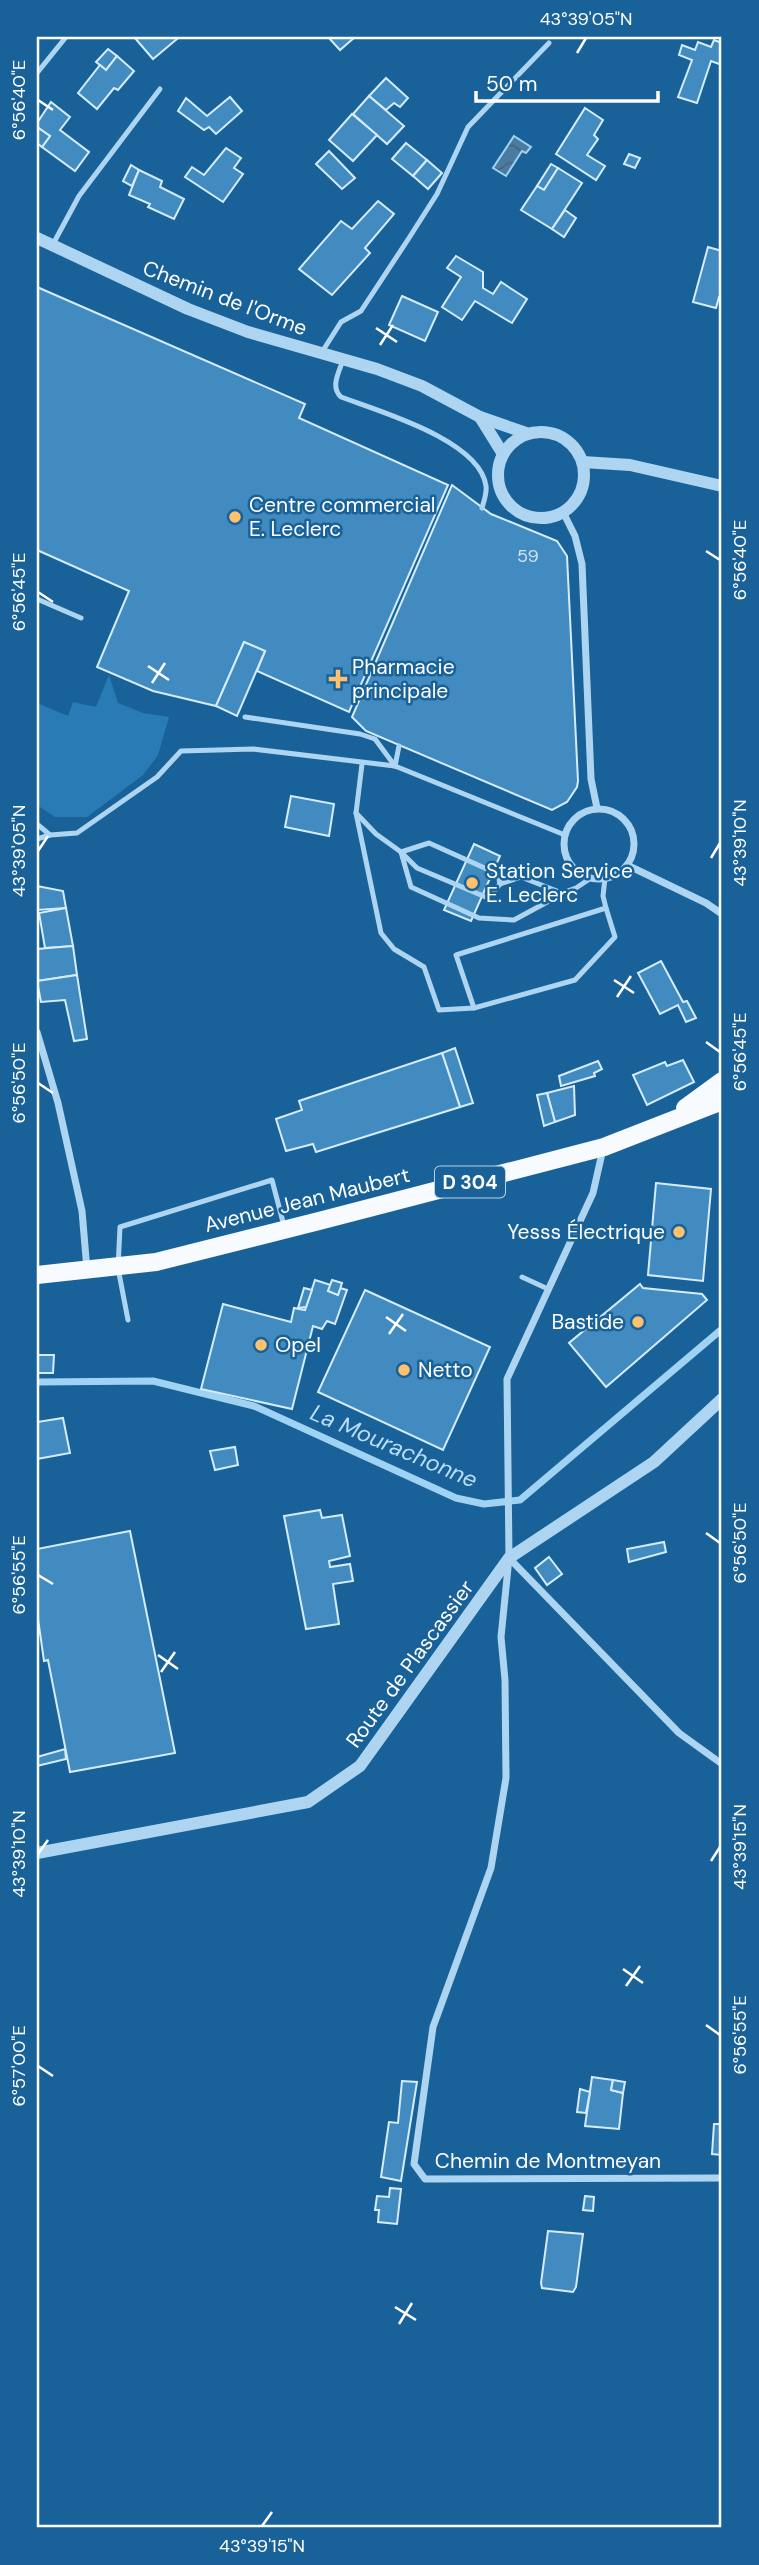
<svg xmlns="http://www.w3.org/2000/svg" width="759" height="2565" font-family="'DM Sans',sans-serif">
<defs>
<pattern id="water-waves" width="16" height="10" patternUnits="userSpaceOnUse" patternTransform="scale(1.75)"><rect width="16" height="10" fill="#4a7ca2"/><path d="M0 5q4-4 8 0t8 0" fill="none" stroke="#4b6477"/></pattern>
</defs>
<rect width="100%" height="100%" fill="#196299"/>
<polygon fill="#287bb5" points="109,675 118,703 143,713 169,717 158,755 143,775 87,817 55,817 37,805 37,703 68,716 73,702 96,707"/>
<polygon fill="url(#water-waves)" stroke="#a0d2f3" stroke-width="2" points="514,136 531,147 526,153 522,151 506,176 493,168"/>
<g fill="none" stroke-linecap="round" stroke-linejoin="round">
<polyline stroke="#a0d2f3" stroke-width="7" points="37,1382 153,1381 254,1406 456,1498 484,1504 520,1500 722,1329"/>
</g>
<g fill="#428bc0" stroke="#d5ecfc" stroke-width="2">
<polygon points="134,37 175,37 177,39 153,59"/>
<polygon points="328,37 355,37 340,50"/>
<polygon points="714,40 722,43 722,65 711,61 697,103 678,97 692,60 679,55 682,45 695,50 698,42 711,47"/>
<polygon points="108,49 117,56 106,70 96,62"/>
<polygon points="117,56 134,71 118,90 114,88 97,109 78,93 100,65 106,70"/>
<polygon points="386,78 408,98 400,107 394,103 386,110 369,96"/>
<polygon points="369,96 404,126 387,144 353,114"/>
<polygon points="230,97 242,111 216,134 209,127 204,130 178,111 186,98 207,116"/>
<polygon points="51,102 70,117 60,130 89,152 75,171 42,147 50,136 37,127 37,123"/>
<polygon points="585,108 603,120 594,135 598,139 587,155 605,166 596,180 556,154"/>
<polygon points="352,114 377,135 353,161 329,140"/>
<polygon points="37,127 50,136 42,147 37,143"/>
<polygon points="406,143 427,160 413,176 392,159"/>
<polygon points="226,148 241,158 234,168 243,174 223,202 185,177 192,167 204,175"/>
<polygon points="329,151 355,178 342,189 316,164"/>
<polygon points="629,154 640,158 635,168 624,164"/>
<polygon points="427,160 442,173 428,189 413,176"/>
<polygon points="551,164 558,168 544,190 537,186"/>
<polygon points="131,165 139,170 132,186 123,181"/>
<polygon points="558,168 582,183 552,229 521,210 537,186 544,190"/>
<polygon points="139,170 162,181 160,187 184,199 174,219 148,207 150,204 129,195"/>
<polygon points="378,201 394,214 365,248 370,253 332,295 299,269 341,221 352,229"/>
<polygon points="565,210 576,218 564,237 552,229"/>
<polygon points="708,247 722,251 722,298 719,297 716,308 693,302"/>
<polygon points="456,256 483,272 483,288 493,294 501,282 527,299 512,323 475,301 462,320 442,307 461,277 447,268"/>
<polygon points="37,287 305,404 299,418 448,485 349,712 257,671 265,651 244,642 216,706 153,691 97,667 129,591 37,550"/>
<polygon points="402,296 438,312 425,341 389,325"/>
<polygon points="452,485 491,514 557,541 567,556 578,781 577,787 567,802 552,810 366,731 352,717"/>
<polygon points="244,642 265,651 237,716 216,706"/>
<polygon points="291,796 334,804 329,836 285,827"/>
<polygon points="474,844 500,856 471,921 444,910"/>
<polygon points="37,886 63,891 66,908 37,910"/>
<polygon points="66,908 73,946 45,948 39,913"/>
<polygon points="73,946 77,975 37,981 37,949"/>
<polygon points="661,961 683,1002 687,1001 696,1018 686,1022 678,1005 660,1014 638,973"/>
<polygon points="77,975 87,1039 74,1041 65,1000 41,1002 37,981"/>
<polygon points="455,1048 473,1103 460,1107 442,1053"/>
<polygon points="442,1053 460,1107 316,1152 313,1144 286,1151 276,1119 302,1110 299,1101"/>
<polygon points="683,1060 694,1082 647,1105 633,1075 665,1062 667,1066"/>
<polygon points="598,1061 602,1069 594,1073 595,1076 561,1086 559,1076"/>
<polygon points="574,1086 575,1115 555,1122 547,1093"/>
<polygon points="547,1093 555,1122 544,1126 537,1095"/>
<polygon points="656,1183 711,1189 703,1281 648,1275"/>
<polygon points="315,1280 331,1285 328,1291 338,1295 340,1288 347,1290 335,1324 327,1321 322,1329 313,1326 292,1409 201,1389 223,1304 291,1322 294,1308 305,1310"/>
<polygon points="332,1280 342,1283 338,1295 328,1291"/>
<polygon points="640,1284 643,1288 702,1294 707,1300 606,1387 569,1343"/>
<polygon points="304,1288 312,1290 306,1307 298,1308"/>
<polygon points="365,1290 490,1347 443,1450 318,1392"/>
<polygon points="37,1355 54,1355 53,1373 37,1373"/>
<polygon points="63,1418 70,1453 37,1459 37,1422"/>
<polygon points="235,1447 238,1465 215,1470 210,1451"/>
<polygon points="320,1510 322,1518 342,1515 350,1556 329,1561 330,1567 350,1564 353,1581 333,1584 339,1624 306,1629 284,1516"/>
<polygon points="130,1531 175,1753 70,1772 48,1660 44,1661 37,1612 37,1549"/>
<polygon points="664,1542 666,1552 629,1562 627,1549"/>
<polygon points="549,1557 562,1574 547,1585 535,1568"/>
<polygon points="65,1749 66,1759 37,1766 37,1757"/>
<polygon points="592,2077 613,2080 611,2090 623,2093 619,2129 585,2126"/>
<polygon points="613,2080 625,2082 623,2093 611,2090"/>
<polygon points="402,2081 417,2082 401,2181 381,2177 389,2122 398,2123"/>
<polygon points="580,2089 590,2092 586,2113 577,2112"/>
<polygon points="714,2124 722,2124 722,2155 712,2154"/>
<polygon points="390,2188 401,2189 397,2224 378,2222 379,2210 375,2210 377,2196 389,2197"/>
<polygon points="585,2196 594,2197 593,2211 583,2210"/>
<polygon points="548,2231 583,2234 576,2287 573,2292 542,2288 541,2283"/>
</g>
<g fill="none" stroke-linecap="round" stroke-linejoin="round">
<g stroke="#add5f1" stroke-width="5">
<polyline points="37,73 66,37"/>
<polyline points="52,246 79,196 160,89"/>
<polyline points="322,352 341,322 361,311 409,238 437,194 468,127 549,43"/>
<path d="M343 360C339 372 330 387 341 397 378 411 480 440 486 486 487 493 484 501 482 508"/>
<polyline points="37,599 81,618"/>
<polyline points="245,717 360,734 375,739 395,766"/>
<polyline points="362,764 356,813 376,834 401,852 417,868 488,898 500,884 521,877 562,893 576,888 591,878"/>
<polyline points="395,766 399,746"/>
<polyline points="356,813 381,933 394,949 424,967 439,1010 474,1008 575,980 615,937 606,908"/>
<polyline points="37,824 50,835 77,833 157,777 181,751 253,749 395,766 565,835"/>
<polyline points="37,839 50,835"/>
<polyline points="500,884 498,874 429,843 401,852 411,887 479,918 514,920 562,894"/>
<polyline points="474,1008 456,955 606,908 603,896 605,878"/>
<polyline points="522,1277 548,1289"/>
<polyline points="128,1320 118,1268 120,1227 272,1180 284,1226"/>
</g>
<g stroke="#add5f1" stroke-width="7">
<polyline points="563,512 575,536 582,564 591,779 597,808"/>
<circle cx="599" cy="844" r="35"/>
<polyline points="627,865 706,903 722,914"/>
<polyline points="37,1032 58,1103 82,1211 87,1270"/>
<polyline points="603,1149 593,1193 507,1379 509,1558 501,1637 505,1680 506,1778 491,1868 433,2027 414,2164 425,2179 722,2178"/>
<polyline points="509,1558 679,1733 722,1764"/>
</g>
<g stroke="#add5f1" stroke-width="12">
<polyline points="37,238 188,309 248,332 377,369 422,386 480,417 526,433"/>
<polyline points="480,417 503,454"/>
<circle cx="541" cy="475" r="43"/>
<polyline points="583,462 630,465 722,486"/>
<polyline points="37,1853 308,1802 360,1766 509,1558 654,1462 722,1399"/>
</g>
<g stroke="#f7fbff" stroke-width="18">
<polyline points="685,1108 722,1081"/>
<polyline points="37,1275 156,1262 319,1221 604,1147 722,1101"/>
</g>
</g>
<path fill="none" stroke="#fff" stroke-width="2.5" d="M577 53 586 38M38 100 53 110M376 328 397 342M380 345 393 325M706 551 720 560M38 592 53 602M148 666 169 680M152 683 165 663M38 851 48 836M711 858 720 843M614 980 634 993M617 997 631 976M706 1042 720 1052M38 1083 53 1093M386 1317 406 1331M389 1334 403 1314M706 1533 720 1543M38 1575 53 1584M158 1655 178 1669M161 1672 175 1652M38 1854 48 1840M711 1861 720 1847M623 1969 643 1983M626 1986 640 1966M706 2025 720 2035M38 2066 53 2076M395 2307 416 2320M399 2324 412 2303M262 2526 272 2512"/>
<g fill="#ffc16d" stroke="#196299" stroke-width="2.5">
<circle cx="235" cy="517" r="7"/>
<path d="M334.5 668.5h7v7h7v7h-7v7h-7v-7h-7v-7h7z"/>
<circle cx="472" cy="883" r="7"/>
<circle cx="679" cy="1232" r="7"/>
<circle cx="638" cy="1322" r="7"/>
<circle cx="261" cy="1345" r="7"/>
<circle cx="404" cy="1370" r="7"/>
</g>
<g text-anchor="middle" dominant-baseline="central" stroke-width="5" stroke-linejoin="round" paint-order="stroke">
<g font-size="18" fill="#d0e2ef">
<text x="528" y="556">59</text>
</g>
<rect fill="#196299" stroke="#bad0e0" stroke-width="2" x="435" y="1166.5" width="70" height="31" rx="5"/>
<g font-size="19" font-weight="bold" fill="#fff">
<text x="470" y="1182">D 304</text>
</g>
<g font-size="21" fill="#fff" stroke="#196299">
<text transform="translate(225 298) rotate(21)">Chemin de l'Orme</text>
<text transform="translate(307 1200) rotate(-14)">Avenue Jean Maubert</text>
<text transform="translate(410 1664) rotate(-54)">Route de Plascassier</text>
<text x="548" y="2161">Chemin de Montmeyan</text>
</g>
<g font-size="21" fill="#fff" stroke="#196299" text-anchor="start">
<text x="249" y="505">Centre commercial<tspan x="249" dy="24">E. Leclerc</tspan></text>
<text x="352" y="667">Pharmacie<tspan x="352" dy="24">principale</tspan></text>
<text x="486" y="871">Station Service<tspan x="486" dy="24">E. Leclerc</tspan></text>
<text x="665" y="1232" text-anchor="end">Yesss Électrique</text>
<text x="624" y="1322" text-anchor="end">Bastide</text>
<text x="275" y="1345">Opel</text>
<text x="418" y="1370">Netto</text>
</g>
<g font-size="23" font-style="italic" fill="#badef8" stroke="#196299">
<text transform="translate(394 1446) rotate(23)">La Mourachonne</text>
</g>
</g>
<rect width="759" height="2565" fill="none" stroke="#196299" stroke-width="77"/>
<path d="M476 91v10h182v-10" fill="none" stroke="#ffffff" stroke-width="3.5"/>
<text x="486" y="91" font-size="21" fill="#ffffff" stroke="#196299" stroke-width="5" paint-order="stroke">50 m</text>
<rect x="38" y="38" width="682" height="2488" fill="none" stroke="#fff" stroke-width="2.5"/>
<g font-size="18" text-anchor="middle" fill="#fff">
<text x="586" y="25">43°39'05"N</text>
<text transform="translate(19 100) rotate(-90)" y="6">6°56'40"E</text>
<text transform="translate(740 560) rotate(-90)" y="6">6°56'40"E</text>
<text transform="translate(19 592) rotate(-90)" y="6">6°56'45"E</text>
<text transform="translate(740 843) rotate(-90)" y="6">43°39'10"N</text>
<text transform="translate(19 851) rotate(-90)" y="6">43°39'05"N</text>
<text transform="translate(740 1052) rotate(-90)" y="6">6°56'45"E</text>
<text transform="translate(19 1083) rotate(-90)" y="6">6°56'50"E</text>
<text transform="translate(740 1543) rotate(-90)" y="6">6°56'50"E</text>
<text transform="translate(19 1575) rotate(-90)" y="6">6°56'55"E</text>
<text transform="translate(740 1847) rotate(-90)" y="6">43°39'15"N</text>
<text transform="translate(19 1854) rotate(-90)" y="6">43°39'10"N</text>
<text transform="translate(740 2035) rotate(-90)" y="6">6°56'55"E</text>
<text transform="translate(19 2066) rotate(-90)" y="6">6°57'00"E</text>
<text x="262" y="2552">43°39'15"N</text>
</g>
</svg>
